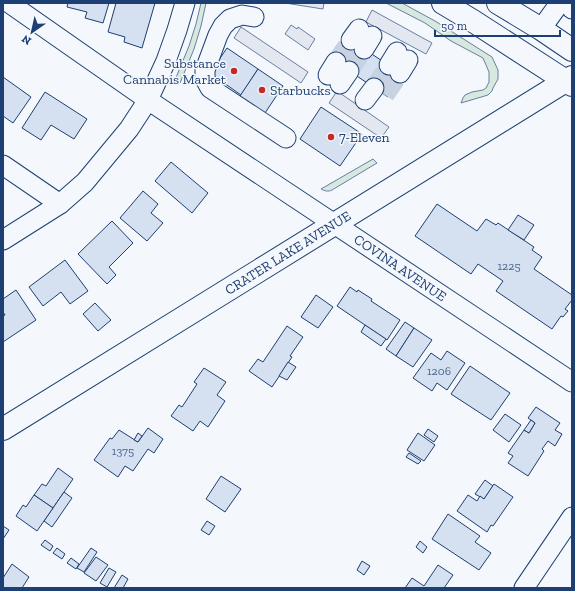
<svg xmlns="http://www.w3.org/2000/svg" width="575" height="591" font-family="'Zilla Slab',serif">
<rect width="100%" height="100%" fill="#f4f7fb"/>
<g fill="#d7e8df" stroke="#687fa3">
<polygon points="201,3 206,3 201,26 194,49 180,83 175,80 189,46 196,24"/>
<polygon points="386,3 402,3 435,21 492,57 498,70 498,79 493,88 492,91 488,95 461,103 463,98 465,95 472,92 483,90 486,88 489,82 489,72 483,58 451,41 425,23"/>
<path d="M373 159 377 163 332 190C328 192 325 191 321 189Z"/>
</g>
<g fill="#e3e8f0" stroke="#687fa3">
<polygon points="285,3 324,3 323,9"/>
<polygon points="372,10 432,43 426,54 366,22"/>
<polygon points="291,25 297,29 298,27 315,39 308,50 285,34"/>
<polygon points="241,27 308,72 301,83 234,38"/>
<polygon points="337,91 389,127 381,138 329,103"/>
</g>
<g fill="#d5e0f0" stroke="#1d3f73">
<polygon points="68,3 109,3 103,23 85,18 87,12 67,7"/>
<polygon points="116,3 155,3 142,48 124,42 125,37 108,32"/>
<polygon points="348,38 403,75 388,97 333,60"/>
<polygon points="227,48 258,69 241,95 210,73"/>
<polygon points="258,69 283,86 263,116 238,99"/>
<polygon points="3,77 31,97 13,123 3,116"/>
<polygon points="45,92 87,119 74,139 51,125 41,140 22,128"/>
<polygon points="321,107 362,134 340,166 300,139"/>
<polygon points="171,162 208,193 192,213 155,181"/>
<polygon points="143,191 158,204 151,213 163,223 147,241 120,218"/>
<polygon points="437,204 477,231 486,219 496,225 498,223 534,247 532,250 542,257 534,269 572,295 572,300 565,309 568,311 563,317 561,316 552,329 496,291 503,281 478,264 471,274 415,236"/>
<polygon points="518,215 534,225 524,240 508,230"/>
<polygon points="112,221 133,243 109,267 116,275 107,284 78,254"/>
<polygon points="65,260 88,291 70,304 61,292 43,306 29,287"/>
<polygon points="350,287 357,292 358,290 372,299 371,301 400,320 387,340 337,306"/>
<polygon points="16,290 36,320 3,342 3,316 5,315 3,312 3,299"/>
<polygon points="316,295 333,307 318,328 301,317"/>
<polygon points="95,303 111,320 98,331 83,314"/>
<polygon points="405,322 414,328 396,356 386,349"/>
<polygon points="365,325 386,339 381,346 361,332"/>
<polygon points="287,326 303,337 290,356 292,357 272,387 249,371 258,359 263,362"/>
<polygon points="414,328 432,340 413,367 396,356"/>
<polygon points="447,351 465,363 447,390 437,383 432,391 413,378 431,353 441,360"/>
<polygon points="288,362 296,367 287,380 279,376"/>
<polygon points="470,366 510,393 491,420 451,394"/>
<polygon points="204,368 226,382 217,395 225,401 208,427 200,421 193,431 171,416 179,405 182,407 197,384 194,382"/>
<polygon points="536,407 560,423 555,430 562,434 555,446 548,441 542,449 544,451 528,476 508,463 513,456 508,453 524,430 529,433 535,423 528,418"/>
<polygon points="505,414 521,425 509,442 493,430"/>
<polygon points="531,420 535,423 529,433 524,430"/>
<polygon points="148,428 163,439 154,453 148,449 133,471 125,466 118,477 94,460 110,438 112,439 119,430 138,442"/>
<polygon points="428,429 438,436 434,442 424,435"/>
<polygon points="138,433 142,436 138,442 134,440"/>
<polygon points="418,433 435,445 424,461 407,450"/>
<polygon points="409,453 421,461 418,464 406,457"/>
<polygon points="58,468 73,479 53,508 34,495 42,484 46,486"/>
<polygon points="221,476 241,489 225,512 206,499"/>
<polygon points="485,480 493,486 484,499 475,494"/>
<polygon points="494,484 513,497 493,526 491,525 487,532 457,511 468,495 477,501 480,496 484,499"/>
<polygon points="64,492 72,498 52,527 44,521"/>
<polygon points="34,495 53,508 37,531 16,516 23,505 26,507"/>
<polygon points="448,514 480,536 475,542 491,553 479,570 432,539"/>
<polygon points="207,521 215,526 209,535 201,530"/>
<polygon points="3,526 9,530 3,539"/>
<polygon points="45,540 53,546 50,551 41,545"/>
<polygon points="420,541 427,547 423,553 416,547"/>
<polygon points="57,548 65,554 62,559 53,553"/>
<polygon points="91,548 97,552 84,572 77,568"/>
<polygon points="96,557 108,565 96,581 84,573"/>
<polygon points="71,558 79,564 76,569 67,563"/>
<polygon points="362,561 370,566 364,575 357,570"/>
<polygon points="12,564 29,577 22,588 3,588 3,578"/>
<polygon points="438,565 453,575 444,588 405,588 412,578 424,586"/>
<polygon points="109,568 116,572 107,587 100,583"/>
<polygon points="122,575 128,579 123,588 114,588"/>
</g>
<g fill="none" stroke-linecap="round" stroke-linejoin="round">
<g stroke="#c9d2e0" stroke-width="19" stroke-dasharray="19 10" stroke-linecap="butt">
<polyline points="336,62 351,40"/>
<polyline points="349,71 364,49"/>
<polyline points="374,88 389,65"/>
<polyline points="385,95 400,73"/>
</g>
<g stroke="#1d3f73" stroke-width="21">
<g id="minor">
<polyline points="9,3 148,100 572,382"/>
<polyline points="572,9 572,8"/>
<polyline points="254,17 242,15 230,19 223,26 218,35 205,70 205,79 210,88 286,138"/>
<polyline points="541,29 559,4 558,3"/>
<polyline points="351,40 359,29"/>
<polyline points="364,49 372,36"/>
<polyline points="389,65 397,52"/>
<polyline points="400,73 408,60"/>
<polyline points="328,75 336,62"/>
<polyline points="340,84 349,71"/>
<polyline points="365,100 374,88"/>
<polyline points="3,165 60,204"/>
<polyline points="3,240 60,204 85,182 129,129 148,100 166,61 177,30 185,3"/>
<polyline points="524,588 572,517"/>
</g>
</g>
<g stroke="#1d3f73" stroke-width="24">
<g id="major">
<polyline points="443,3 473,21 572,85"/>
<polyline points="498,3 541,29 572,50"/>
<polyline points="3,429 572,77"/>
</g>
</g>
<use href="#minor" stroke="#f4f7fb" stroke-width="19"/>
<use href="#major" stroke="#f4f7fb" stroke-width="22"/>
</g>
<g fill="#c62828" stroke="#f4f7fb" stroke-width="1.5">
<circle cx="234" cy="71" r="4"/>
<circle cx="262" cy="90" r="4"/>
<circle cx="331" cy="137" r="4"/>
</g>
<g text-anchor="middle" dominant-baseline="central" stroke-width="3" stroke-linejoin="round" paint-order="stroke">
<g font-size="12" fill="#4b6792">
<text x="509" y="266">1225</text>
<text x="439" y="371">1206</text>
<text x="123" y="451">1375</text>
</g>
<g font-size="14" fill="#1d3f73" stroke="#f4f7fb" text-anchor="start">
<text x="226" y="63" text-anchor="end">Substance<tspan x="226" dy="16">Cannabis Market</tspan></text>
<text x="270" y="90">Starbucks</text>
<text x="339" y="137">7-Eleven</text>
</g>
<g font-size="14" fill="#1d3f73" stroke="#f4f7fb">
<text transform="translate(288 253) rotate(-32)">CRATER LAKE AVENUE</text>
<text transform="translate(400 268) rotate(34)">COVINA AVENUE</text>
</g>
</g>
<rect width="575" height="591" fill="none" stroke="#1d3f73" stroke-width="8"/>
<g transform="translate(32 32) rotate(214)" stroke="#f4f7fb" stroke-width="3" paint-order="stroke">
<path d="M0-3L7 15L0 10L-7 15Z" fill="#1d3f73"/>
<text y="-6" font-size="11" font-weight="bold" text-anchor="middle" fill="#1d3f73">N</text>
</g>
<path d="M435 30v6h125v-6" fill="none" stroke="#1d3f73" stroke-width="2"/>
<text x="441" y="30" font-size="12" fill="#1d3f73" stroke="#f4f7fb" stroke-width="3" paint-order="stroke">50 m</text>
</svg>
